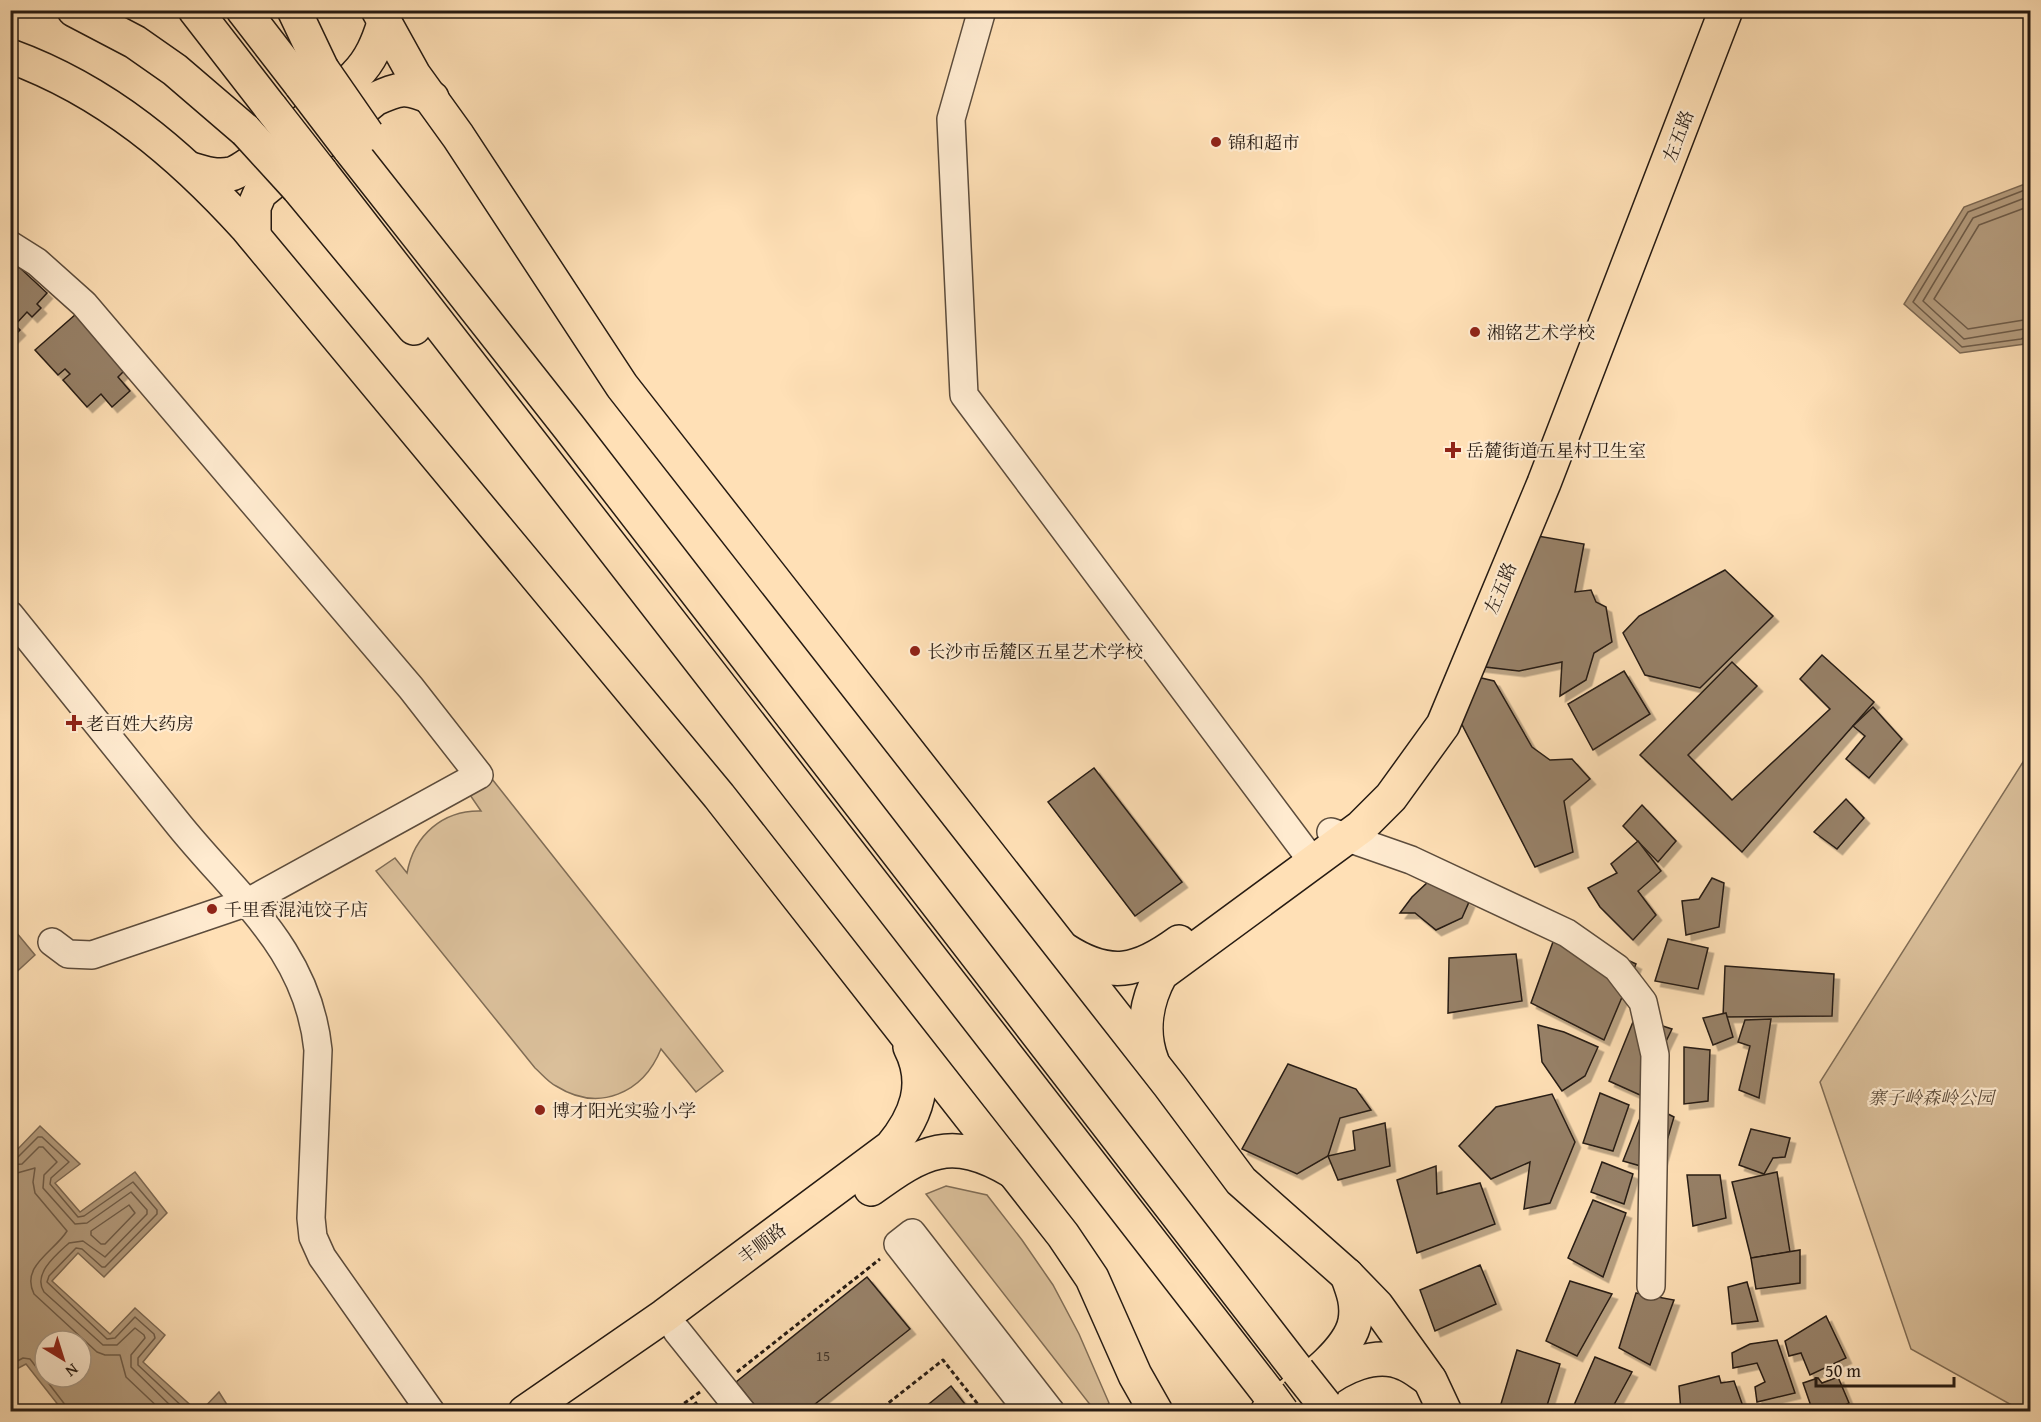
<svg xmlns="http://www.w3.org/2000/svg" width="2041" height="1422" font-family="'Gentium Book Plus','Noto Serif SC',serif">
<defs>
<filter id="shadow"><feDropShadow dx="5.5" dy="5.5" stdDeviation="0" flood-color="#0004"/></filter>
</defs>
<rect width="100%" height="100%" fill="#ffe0b6"/>
<filter id="stains"><feTurbulence type="fractalNoise" baseFrequency=".00333" numOctaves="4"/><feColorMatrix values="0 0 0 0 .2 0 0 0 0 .09 0 0 0 0 .02 0 0 0 .5 -.17"/></filter>
<radialGradient id="worn" r=".72"><stop offset=".6" stop-color="#630" stop-opacity="0"/><stop offset="1" stop-color="#630" stop-opacity=".3"/></radialGradient>
<g fill="#dabf9a" stroke="#806d56" stroke-width="1.5">
<polygon points="2030,751 2030,1411 2024,1412 1911,1349 1820,1082"/>
<path d="M492 779 723 1071 696 1092 661 1049C643 1093 599 1113 556 1086 548 1082 542 1074 535 1068L376 871 395 858 407 873C414 835 443 810 481 811L468 792Z"/>
<polygon points="946,1186 987,1195 1022,1240 1053,1285 1079,1334 1109,1403 1104,1409 1095,1411 926,1194"/>
</g>
<g fill="#b59d7f" stroke="#7c6954" stroke-width="1.5" fill-rule="evenodd">
<polygon points="2030,182 2030,339 2025,344 1960,353 1904,304 1964,207"/>
<polygon points="11,926 35,955 11,977"/>
<path d="M40 1126 80 1164 55 1183 80 1212 135 1172 167 1213 104 1277 78 1253 52 1281 110 1334 135 1308 165 1335 143 1362 197 1411H63L26 1364 11 1372V1150L14 1153ZM45 1341H81V1377H45Z"/>
<polygon points="219,1392 231,1411 201,1411"/>
</g>
<g fill="none" stroke-linecap="round" stroke-linejoin="round">
<g stroke="#6e5c49" stroke-width="1.5">
<polyline points="2030,188 1968,212 1913,302 1962,347 2021,339 2030,335"/>
<polyline points="2030,196 1973,218 1923,301 1964,339 2030,328"/>
<polyline points="2030,206 1979,225 1934,299 1968,329 2030,319"/>
<polyline points="10,1157 18,1157 38,1137 42,1137 69,1162 51,1178 50,1184 78,1217 84,1216 133,1182 157,1210 157,1214 105,1267 102,1267 82,1249 76,1248 49,1276 47,1282 107,1339 115,1338 135,1317 154,1334 155,1338 138,1358 138,1365 188,1412"/>
<path d="M10 1165 22 1164 39 1147H43L57 1162 44 1175 43 1188 75 1224 87 1223 131 1192 147 1210V1214L105 1257 83 1241 69 1243C57 1254 32 1274 44 1292L103 1345H117L135 1328 144 1335 145 1338 131 1355V1367L177 1412"/>
<path d="M10 1175 35 1168 33 1182 35 1193 67 1231C55 1251 20 1266 34 1294L97 1352 105 1355H120L126 1377 163 1412"/>
<polygon points="129,1205 135,1213 105,1244 101,1244 91,1235 91,1231"/>
<polyline points="10,1365 23,1358 30,1359 66,1406 68,1412"/>
</g>
</g>
<g fill="#978168" stroke="#261b13" stroke-width="1.5" filter="url(#shadow)">
<polygon points="19,267 47,293 37,304 41,308 32,317 27,312 15,325 20,330 10,340 10,275"/>
<polygon points="76,314 125,370 118,377 130,391 112,407 101,394 87,407 63,380 70,374 65,369 58,375 35,350"/>
<polygon points="1532,535 1584,544 1575,592 1591,590 1596,602 1606,607 1612,642 1594,653 1586,680 1560,696 1562,662 1519,671 1477,666"/>
<polygon points="1725,570 1773,616 1700,688 1645,675 1623,633 1639,616"/>
<polygon points="1822,655 1874,702 1742,852 1640,755 1732,662 1757,686 1688,755 1732,800 1830,709 1800,679"/>
<polygon points="1624,671 1650,714 1593,750 1568,704"/>
<polygon points="1473,676 1494,681 1532,747 1550,760 1572,759 1590,779 1564,801 1573,852 1535,867 1456,713"/>
<polygon points="1873,707 1902,739 1869,778 1846,759 1865,736 1853,726"/>
<polygon points="1094,768 1182,882 1135,916 1048,802"/>
<polygon points="1846,799 1864,818 1837,849 1814,832"/>
<polygon points="1642,805 1676,841 1658,862 1623,826"/>
<polygon points="1638,841 1661,871 1638,891 1656,915 1633,940 1600,907 1588,888 1617,873 1611,864"/>
<polygon points="1712,878 1724,883 1719,927 1686,935 1682,901 1699,899"/>
<polygon points="1429,881 1469,902 1462,918 1436,930 1415,913 1400,913 1412,897"/>
<polygon points="1558,928 1636,964 1604,1040 1531,1003"/>
<polygon points="1668,939 1708,948 1698,989 1655,981"/>
<polygon points="1516,954 1522,1001 1448,1013 1449,958"/>
<polygon points="1725,966 1834,974 1832,1016 1723,1017"/>
<polygon points="1726,1013 1733,1037 1713,1045 1703,1018"/>
<polygon points="1635,1017 1672,1029 1640,1095 1609,1081"/>
<polygon points="1771,1019 1759,1098 1739,1090 1750,1046 1738,1042 1745,1020"/>
<polygon points="1538,1025 1564,1032 1598,1047 1585,1076 1562,1091 1542,1062"/>
<polygon points="1684,1047 1710,1050 1708,1101 1684,1104"/>
<polygon points="1288,1064 1356,1089 1371,1110 1340,1118 1328,1156 1297,1174 1242,1149"/>
<polygon points="1600,1093 1629,1105 1613,1151 1583,1143"/>
<polygon points="1552,1094 1575,1142 1550,1203 1524,1209 1530,1162 1491,1179 1459,1146 1496,1107"/>
<polygon points="1646,1103 1674,1117 1658,1171 1623,1161"/>
<polygon points="1385,1123 1390,1166 1338,1180 1328,1156 1355,1150 1353,1131"/>
<polygon points="1751,1129 1790,1138 1785,1157 1773,1158 1764,1174 1739,1165"/>
<polygon points="1602,1162 1633,1174 1624,1204 1591,1192"/>
<polygon points="1436,1166 1437,1194 1480,1183 1495,1224 1417,1253 1397,1180"/>
<polygon points="1777,1172 1790,1252 1751,1258 1732,1182"/>
<polygon points="1687,1175 1720,1175 1726,1218 1693,1226"/>
<polygon points="1593,1200 1626,1213 1603,1277 1568,1258"/>
<polygon points="1800,1250 1800,1283 1756,1289 1751,1258"/>
<polygon points="1480,1265 1496,1304 1435,1331 1420,1290"/>
<polygon points="867,1277 910,1329 805,1412 760,1412 736,1382"/>
<polygon points="1570,1281 1612,1294 1577,1356 1546,1341"/>
<polygon points="1747,1282 1758,1321 1732,1324 1728,1287"/>
<polygon points="1636,1293 1674,1300 1650,1365 1619,1348"/>
<polygon points="1826,1316 1846,1358 1810,1375 1801,1353 1789,1356 1785,1341"/>
<polygon points="1777,1340 1795,1393 1757,1402 1755,1387 1765,1382 1757,1363 1733,1368 1732,1353 1750,1344"/>
<polygon points="1517,1350 1560,1364 1545,1412 1516,1412 1501,1404"/>
<polygon points="1595,1357 1632,1372 1610,1412 1571,1412"/>
<polygon points="1719,1376 1721,1383 1734,1381 1745,1412 1681,1412 1679,1386"/>
<polygon points="1838,1377 1849,1403 1833,1412 1813,1412 1803,1383 1818,1378 1822,1383"/>
<polygon points="951,1386 971,1412 919,1412"/>
<polygon points="696,1402 703,1412 684,1412"/>
<polygon points="1672,1405 1673,1412 1650,1412 1650,1407"/>
<polygon points="1650,1407 1650,1412 1629,1412 1629,1409"/>
</g>
<g fill="none" stroke-linecap="round" stroke-linejoin="round">
<g stroke="#5c4c3c" stroke-width="30">
<g id="minor">
<polyline points="982,10 951,119 964,395 1304,850"/>
<polyline points="10,245 37,262 84,304 411,688 479,775 248,902 92,955 68,954 52,942"/>
<path d="M10 615C66 685 123 755 179 825 238 898 308 950 318 1050L311 1218 313 1237 322 1257 431 1412"/>
<polyline points="1331,832 1411,860 1567,933 1617,968 1643,1002 1655,1055 1651,1286"/>
<polyline points="677,1331 742,1412"/>
<polyline points="1029,1412 898,1244 912,1233 1051,1412"/>
</g>
</g>
<g stroke="#261b13" stroke-width="36">
<g id="major">
<polyline points="378,10 414,75 458,136 622,386 1170,1086 1241,1181 1347,1275 1377,1306 1430,1380 1445,1412"/>
<path d="M10 56C106 91 180 154 247 228L719 796 1063 1235 1092 1278 1135 1375 1156 1412"/>
<path d="M191 169C204 173 216 177 231 174 248 171 340 92 356 75 371 60 378 42 384 23"/>
<path d="M254 236V207L260 193 375 99C400 88 406 86 432 98"/>
<path d="M1065 950C1110 979 1138 972 1179 942"/>
<path d="M1152 1061C1141 1032 1146 1001 1161 974L1361 827 1391 797 1443 725 1544 483 1726 10"/>
<path d="M871 1189C923 1151 951 1135 1012 1171"/>
<path d="M1318 1386C1340 1368 1376 1350 1405 1364 1413 1367 1421 1374 1429 1379"/>
<path d="M525 1412 664 1316 891 1147C916 1117 929 1084 910 1047"/>
<path d="M1267 1412C1293 1391 1349 1355 1355 1321 1358 1304 1353 1291 1347 1275"/>
</g>
</g>
<g stroke="#261b13" stroke-width="36">
<g id="highway">
<polyline points="74,10 135,42 175,70 246,131"/>
<polyline points="195,10 271,108"/>
<polyline points="243,10 301,85"/>
<polyline points="294,10 322,69"/>
<polyline points="349,148 568,426 1298,1371"/>
<polyline points="321,172 1269,1394"/>
<polyline points="298,188 414,328"/>
</g>
</g>
<g stroke="#261b13" stroke-width="3" stroke-dasharray="4.5 3" stroke-linecap="butt">
<polyline points="737,1372 880,1259"/>
<polyline points="672,1412 700,1392"/>
<polyline points="877,1412 943,1360 984,1412"/>
</g>
<use href="#minor" stroke="#ffebd0" stroke-width="27"/>
<use href="#major" stroke="#ffe0b6" stroke-width="33"/>
<use href="#highway" stroke="#ffe0b6" stroke-width="33"/>
<g stroke="#261b13" stroke-width="36" stroke-linecap="butt">
<g id="highway-bridge">
<polyline points="322,69 367,134"/>
<polyline points="301,85 349,148"/>
<polyline points="271,108 321,172"/>
<polyline points="246,131 298,188"/>
<polyline points="1298,1371 1325,1405"/>
<polyline points="1269,1394 1282,1412"/>
</g>
</g>
<use href="#highway-bridge" stroke="#ffe0b6" stroke-width="33"/>
</g>
<g fill="#8f2418" stroke="#ffebd0" stroke-width="2">
<circle cx="1216" cy="142" r="6"/>
<circle cx="1475" cy="332" r="6"/>
<path d="M1450 441h6v6h6v6h-6v6h-6v-6h-6v-6h6z"/>
<circle cx="915" cy="651" r="6"/>
<path d="M71 714h6v6h6v6h-6v6h-6v-6h-6v-6h6z"/>
<circle cx="212" cy="909" r="6"/>
<circle cx="540" cy="1110" r="6"/>
</g>
<g text-anchor="middle" dominant-baseline="central" stroke-width="4.5" stroke-linejoin="round" paint-order="stroke">
<g font-size="15" fill="#423428">
<text x="823" y="1355">15</text>
</g>
<g font-size="18" fill="#261b13" stroke="#ffebd0">
<text transform="translate(1678 136) rotate(-69)">左五路</text>
<text transform="translate(1500 588) rotate(-67)">左五路</text>
<text transform="translate(762 1243) rotate(-37)">丰顺路</text>
</g>
<g font-size="18" fill="#261b13" stroke="#ffebd0" text-anchor="start">
<text x="1228" y="142">锦和超市</text>
<text x="1487" y="332">湘铭艺术学校</text>
<text x="1466" y="450">岳麓街道五星村卫生室</text>
<text x="927" y="651">长沙市岳麓区五星艺术学校</text>
<text x="86" y="723">老百姓大药房</text>
<text x="224" y="909">千里香混沌饺子店</text>
<text x="552" y="1110">博才阳光实验小学</text>
</g>
<g font-size="18" font-style="italic" fill="#5c4c3c" stroke="#ffebd0">
<text x="1931" y="1097">寨子岭森岭公园</text>
</g>
</g>
<rect width="2041" height="1422" fill="none" stroke="#ffe0b6" stroke-width="36"/>
<rect x="12" y="12" width="2017" height="1398" fill="none" stroke="#261b13" stroke-width="3"/>
<rect x="18" y="18" width="2005" height="1386" fill="none" stroke="#261b13" stroke-width="1.5"/>
<g transform="translate(63 1359) rotate(142)"><circle r="28" fill="#ffebd0" stroke="#a89884" stroke-width="1.5"/>
<path d="M0-4.5L10 22L0 15L-10 22Z" fill="#8f2418"/>
<text y="-9" font-size="16" font-weight="bold" text-anchor="middle" fill="#261b13">N</text>
</g>
<path d="M1816 1377v9h138v-9" fill="none" stroke="#261b13" stroke-width="3"/>
<text x="1825" y="1377" font-size="18" fill="#261b13" stroke="#ffebd0" stroke-width="4.5" paint-order="stroke">50 m</text>
<rect width="100%" height="100%" filter="url(#stains)"/>
<rect width="100%" height="100%" fill="url(#worn)"/>
</svg>
